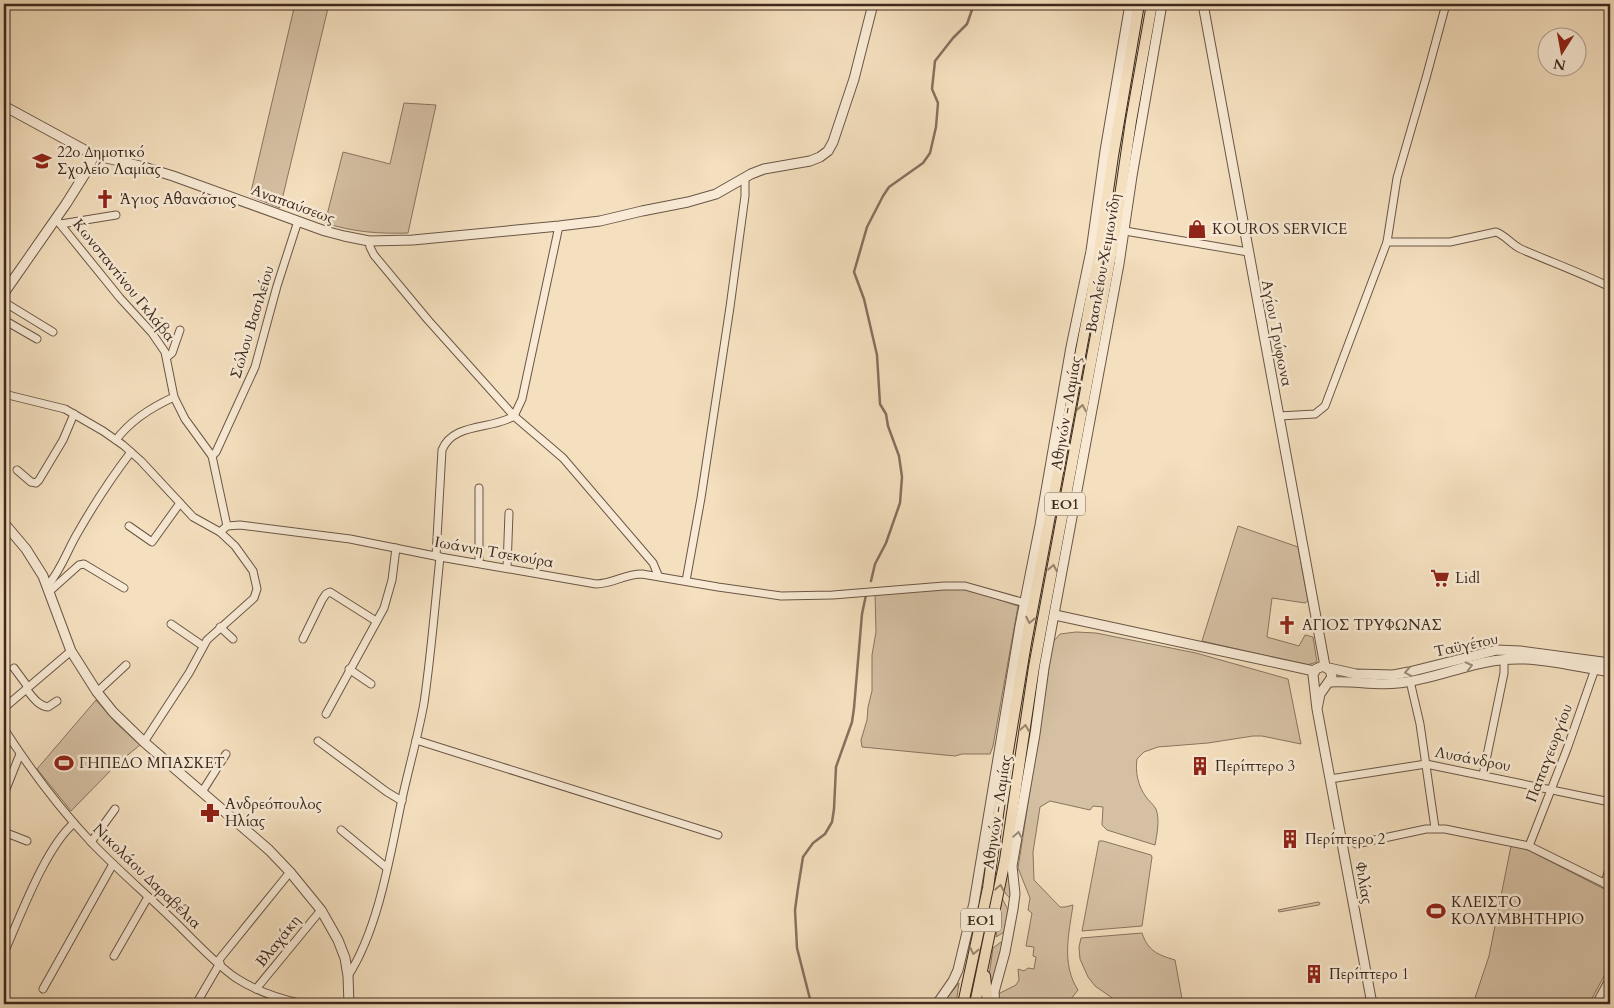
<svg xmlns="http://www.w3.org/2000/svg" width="1614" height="1008" font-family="Cardo,serif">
<rect width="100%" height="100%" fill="#f4dfbe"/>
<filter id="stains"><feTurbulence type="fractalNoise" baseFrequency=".004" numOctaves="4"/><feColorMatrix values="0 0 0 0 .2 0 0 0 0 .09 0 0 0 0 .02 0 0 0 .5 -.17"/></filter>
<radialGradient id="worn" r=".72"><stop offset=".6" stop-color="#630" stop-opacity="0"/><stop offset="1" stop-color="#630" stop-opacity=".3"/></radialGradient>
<g fill="#d5c0a3" stroke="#887460">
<polygon points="295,4 329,4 280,208 250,196"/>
<path d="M404 103 436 105 408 233C379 234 353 232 325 223L343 152 390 164Z"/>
<polygon points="1238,526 1298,547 1308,601 1305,603 1272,598 1267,637 1299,646 1305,635 1313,637 1317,662 1307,665 1202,641"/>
<polygon points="964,588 1018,606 993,746 990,754 962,754 955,756 862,747 861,740 867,720 868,707 872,691 872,655 876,632 875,593"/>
<path d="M1076 632 1096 633 1196 653 1288 679 1301 744 1262 736H1253L1208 743 1158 747 1144 752 1137 759C1135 772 1138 786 1146 797 1149 801 1153 804 1156 809 1160 820 1157 834 1155 845L1107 830 1102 825 1103 807 1093 806 1090 810 1050 801 1040 807 1033 852 1034 880 1060 907H1065L1073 905C1069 933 1061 964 1078 990L1067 1004H999L998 994 1016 985 1019 980 1018 969 1024 971 1028 968 1034 969 1036 957 1033 956 1034 947 1026 946 1032 913 1028 910 1030 898 1018 868 1053 642 1060 634Z"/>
<polygon points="96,700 116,723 140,745 118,763 71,811 37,769"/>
<polygon points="1099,841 1103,841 1151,855 1152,857 1142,926 1082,931"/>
<polygon points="1511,846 1526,849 1610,892 1610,965 1589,1004 1473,1004 1489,956"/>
<path d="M1008 866 1012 883 1010 898C999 890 1005 877 1008 866Z"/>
<polygon points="1002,898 1008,910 1004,932 996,937"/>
<polygon points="1318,902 1320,903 1319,905 1279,912 1278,910"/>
<path d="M1142 933C1148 951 1158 955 1175 960L1183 1004H1121L1095 986 1088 977 1080 959 1079 947 1081 938Z"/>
<polygon points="1001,942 1002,945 998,969 987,989 993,948"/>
<polygon points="959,983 956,1004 942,1004"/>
</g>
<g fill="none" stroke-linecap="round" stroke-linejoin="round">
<g stroke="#85715e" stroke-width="2.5">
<polyline points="871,581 875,564 886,543 900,503 902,477 899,456 888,426 886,414 880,404 877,355 864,299 854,272 867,227 883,196 889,187 923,163 930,153 936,127 938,103 932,89 935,61 953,38 967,24 974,4"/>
<polyline points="809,1004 810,999 797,948 795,910 798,888 803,857 813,843 825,834 832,822 834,809 836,767 852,722 854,708 862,614 866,595"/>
</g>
<g stroke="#6a5646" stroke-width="9">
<g id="minor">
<polyline points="56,219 120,298 152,333 165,352 174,397 185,419 212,456 227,526"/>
<polyline points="61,224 116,215"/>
<polyline points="1125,231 1248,252"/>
<polyline points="369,241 370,247 374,255 428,320 514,416 563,458 653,563 658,575"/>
<path d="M1387 242H1450L1496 232C1505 235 1512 245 1521 249 1551 262 1581 273 1610 287"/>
<polyline points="4,302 53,332"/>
<polyline points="4,320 37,339"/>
<polyline points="167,357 172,353 180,330"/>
<polyline points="4,394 65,409 103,431 123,445 141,461 193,517 220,532 235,546 253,571 257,589 254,598 207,640 189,673 144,742"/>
<polyline points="1279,416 1315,414 1325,406 1387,242 1397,178 1426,78 1446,4"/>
<path d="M116 440C130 421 152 407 174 397"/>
<polyline points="212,456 216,452 255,367 277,286 298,221"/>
<polyline points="17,470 31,482 36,483 39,480 63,440 74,414"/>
<polyline points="479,488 479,563"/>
<polyline points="129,526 152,542 180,503"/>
<path d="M220 532 227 526 240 525 350 539 440 557 596 584C613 584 624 574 642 574L718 587 781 596 833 595 944 586H965L1025 603"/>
<path d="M436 556 442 450C453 422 492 430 514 416L522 399 559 226"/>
<polyline points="507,567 509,513"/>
<polyline points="686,581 701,498 730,307 745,196 745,177"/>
<path d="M48 585C61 570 67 551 77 534 93 506 111 478 131 452"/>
<polyline points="50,591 79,565 84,564 124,588"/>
<polyline points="171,624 203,646"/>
<polyline points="220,627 233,639"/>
<polyline points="303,639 322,600 326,594 330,592 376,621"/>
<polyline points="14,668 28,687"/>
<polyline points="349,669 371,684"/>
<polyline points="1410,681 1420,724 1435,828"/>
<path d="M26 689C32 696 38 706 48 707L57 701"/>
<polyline points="97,692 126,665"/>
<polyline points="4,708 71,651"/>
<polyline points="326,714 384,608 392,580 396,548"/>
<path d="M4 729C30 769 59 808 92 843 117 869 145 893 172 919 191 937 214 963 236 978 256 991 280 999 303 1004"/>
<polyline points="416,740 718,835"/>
<polyline points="318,741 387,792 402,801"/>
<polyline points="1483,775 1504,673 1504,660"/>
<polyline points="1330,779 1426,764 1610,802"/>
<polyline points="202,792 226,754"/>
<polyline points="4,794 20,754"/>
<polyline points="341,830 387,868"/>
<polyline points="4,832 27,841"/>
<polyline points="91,842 115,809"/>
<polyline points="1356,844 1426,829 1445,829 1529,846 1610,886"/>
<polyline points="1529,846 1567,749 1595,669"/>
<polyline points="1605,884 1610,864"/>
<path d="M4 953C20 917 45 848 74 823"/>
<polyline points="114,956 148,897"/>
<polyline points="218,961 290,872"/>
<path d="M348 976C379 928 390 855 402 799 409 767 418 736 424 703 431 655 435 605 440 557"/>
<polyline points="43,989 113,864"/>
<polyline points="256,989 321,910"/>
<polyline points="196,1004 220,963"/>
<polyline points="1596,1004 1610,978"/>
</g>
</g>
<g stroke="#6a5646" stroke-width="11">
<g id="tertiary">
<polyline points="1203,4 1325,666"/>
<polyline points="4,106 94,155 144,167 173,176 325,231 344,236 369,241 413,240 559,226 600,221 642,211 688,202 716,194 751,174 764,169 810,161 820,157 828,151 833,142 854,79 873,4"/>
<polyline points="4,293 66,204 88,169 94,155"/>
<polyline points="4,523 26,549 43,576 71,651 97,692 113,712 144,742 269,850 290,872 321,910 338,940 345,958 348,976 349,1004"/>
<polyline points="1055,615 1314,671"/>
<polyline points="1329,668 1356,674 1393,675 1409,672 1497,650 1520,651 1610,663"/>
<path d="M1329 682C1353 680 1375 686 1398 683 1430 680 1461 666 1492 661 1530 654 1572 666 1610 672"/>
<polyline points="1317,709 1320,694 1332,677 1330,670 1323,666 1316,669 1313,675 1317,709 1372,1004"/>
<polyline points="937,1004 953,981 958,970 974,903 1020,626 1040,525 1071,347 1091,251 1105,151 1130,4"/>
<polyline points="995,1004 994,992 1005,952 1013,909 1015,894 1012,866 1035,734 1044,668 1119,264 1132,176 1162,4"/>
</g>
</g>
<g stroke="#3c291e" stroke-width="12">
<g id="primary">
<polyline points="985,976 988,1004"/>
<polyline points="963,1004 988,888 1001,793 1026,643 1098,260 1113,156 1139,4"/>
<polyline points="975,1004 1005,860 1034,667 1113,244 1131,121 1152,4"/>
</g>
</g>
<use href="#minor" stroke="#f8ead5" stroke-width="7"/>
<use href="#tertiary" stroke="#f8ead5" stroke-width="9"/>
<use href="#primary" stroke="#f4dfbe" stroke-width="10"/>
</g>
<defs><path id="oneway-chevron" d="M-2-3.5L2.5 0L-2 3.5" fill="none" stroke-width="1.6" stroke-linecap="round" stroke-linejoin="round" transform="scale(1.25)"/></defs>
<g stroke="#98846e">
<use href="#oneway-chevron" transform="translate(1082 408) rotate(-80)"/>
<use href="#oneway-chevron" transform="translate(1053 568) rotate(-79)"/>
<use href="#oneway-chevron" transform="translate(1030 620) rotate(101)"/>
<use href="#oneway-chevron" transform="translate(1025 728) rotate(-81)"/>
<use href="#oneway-chevron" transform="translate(1000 888) rotate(-79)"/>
<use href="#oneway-chevron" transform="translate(974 951) rotate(102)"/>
</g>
<g stroke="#9a8a7a">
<use href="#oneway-chevron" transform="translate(1469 666) rotate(-14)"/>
<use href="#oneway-chevron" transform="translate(1408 672) rotate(169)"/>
<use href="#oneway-chevron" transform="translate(1018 835) rotate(-81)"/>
</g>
<defs>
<g id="school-bare" transform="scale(1.5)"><path d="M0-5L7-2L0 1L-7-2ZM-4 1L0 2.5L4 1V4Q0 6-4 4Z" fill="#8f2418" stroke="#f8ead5" stroke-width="2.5" paint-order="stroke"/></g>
<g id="church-bare" transform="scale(1.5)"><path d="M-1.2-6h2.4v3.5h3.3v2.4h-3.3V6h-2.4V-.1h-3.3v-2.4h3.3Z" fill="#8f2418" stroke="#f8ead5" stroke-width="2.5" paint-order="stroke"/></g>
<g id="shop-bare" transform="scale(1.5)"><path d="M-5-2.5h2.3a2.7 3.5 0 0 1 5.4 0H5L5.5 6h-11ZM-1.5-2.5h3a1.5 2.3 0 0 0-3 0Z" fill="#8f2418" stroke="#f8ead5" stroke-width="2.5" paint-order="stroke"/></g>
<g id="supermarket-bare" transform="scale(1.5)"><path d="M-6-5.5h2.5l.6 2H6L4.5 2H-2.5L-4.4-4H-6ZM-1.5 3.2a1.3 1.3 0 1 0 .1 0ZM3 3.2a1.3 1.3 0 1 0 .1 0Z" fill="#8f2418" stroke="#f8ead5" stroke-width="2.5" paint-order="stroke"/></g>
<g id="stadium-bare" transform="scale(1.5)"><path d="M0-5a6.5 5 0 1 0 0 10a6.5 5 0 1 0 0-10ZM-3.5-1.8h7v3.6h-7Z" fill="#8f2418" stroke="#f8ead5" stroke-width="2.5" paint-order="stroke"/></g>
<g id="building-bare" transform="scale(1.5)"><path d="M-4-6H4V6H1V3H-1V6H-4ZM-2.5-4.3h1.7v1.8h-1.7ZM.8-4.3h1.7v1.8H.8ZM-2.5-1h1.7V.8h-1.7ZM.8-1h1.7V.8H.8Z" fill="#8f2418" stroke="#f8ead5" stroke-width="2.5" paint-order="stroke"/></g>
<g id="pharmacy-bare" transform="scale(1.5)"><path d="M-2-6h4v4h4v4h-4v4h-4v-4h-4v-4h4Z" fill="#8f2418" stroke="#f8ead5" stroke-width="2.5" paint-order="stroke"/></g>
</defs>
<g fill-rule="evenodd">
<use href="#school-bare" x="42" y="161"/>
<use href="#church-bare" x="105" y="199"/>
<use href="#shop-bare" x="1197" y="229"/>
<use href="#supermarket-bare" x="1440" y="578"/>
<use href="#church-bare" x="1287" y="625"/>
<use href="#stadium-bare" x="64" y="763"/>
<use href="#building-bare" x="1200" y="766"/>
<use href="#pharmacy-bare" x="210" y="813"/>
<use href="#building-bare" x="1290" y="839"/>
<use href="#stadium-bare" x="1436" y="911"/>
<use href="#building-bare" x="1314" y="974"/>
</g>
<g text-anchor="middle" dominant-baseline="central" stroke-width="5" stroke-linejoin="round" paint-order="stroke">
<g fill="#f8ead5" stroke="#746355" stroke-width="1">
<rect x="1045" y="492.5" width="40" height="23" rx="4"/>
<rect x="961" y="908.5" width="40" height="23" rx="4"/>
</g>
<g font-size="14" font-weight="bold" fill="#3c291e">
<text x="1065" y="504">ΕΟ1</text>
<text x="981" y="920">ΕΟ1</text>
</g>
<g font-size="15" fill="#3c291e" stroke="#f8ead5" text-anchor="start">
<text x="57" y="152">22ο Δημοτικό<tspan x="57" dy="17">Σχολείο Λαμίας</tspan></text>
<text x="120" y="199">Άγιος Αθανάσιος</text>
<text x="1212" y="229">KOUROS SERVICE</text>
<text x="1455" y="578">Lidl</text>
<text x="1302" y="625">ΑΓΙΟΣ ΤΡΥΦΩΝΑΣ</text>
<text x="79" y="763">ΓΗΠΕΔΟ ΜΠΑΣΚΕΤ</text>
<text x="1215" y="766">Περίπτερο 3</text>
<text x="225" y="804">Ανδρεόπουλος<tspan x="225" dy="17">Ηλίας</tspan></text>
<text x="1305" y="839">Περίπτερο 2</text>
<text x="1451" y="902">ΚΛΕΙΣΤΟ<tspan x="1451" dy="17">ΚΟΛΥΜΒΗΤΗΡΙΟ</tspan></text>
<text x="1329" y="974">Περίπτερο 1</text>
</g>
<g font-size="15" fill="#3c291e" stroke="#f8ead5">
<text transform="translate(293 204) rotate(20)">Αναπαύσεως</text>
<text transform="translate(1103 263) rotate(-80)">Βασιλείου Χειμωνίδη</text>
<text transform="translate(124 280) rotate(51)">Κωνσταντίνου Γκλάβα</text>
<text transform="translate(252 322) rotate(-73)">Σώλου Βασιλείου</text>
<text transform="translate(1277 333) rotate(79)">Αγίου Τρύφωνα</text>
<text transform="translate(1066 413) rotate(-80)">Αθηνών - Λαμίας</text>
<text transform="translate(494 552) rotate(10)">Ιωάννη Τσεκούρα</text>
<text transform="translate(1466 645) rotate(-12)">Ταϋγέτου</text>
<text transform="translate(1549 753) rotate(-69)">Παπαγεωργίου</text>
<text transform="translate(1473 759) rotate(11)">Λυσάνδρου</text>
<text transform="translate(997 812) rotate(-81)">Αθηνών - Λαμίας</text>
<text transform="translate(147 876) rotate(44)">Νικολάου Δαραβέλια</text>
<text transform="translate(1364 883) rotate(80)">Φιλίας</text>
<text transform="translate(278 941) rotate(-51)">Βλαχάκη</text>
</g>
</g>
<rect width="1614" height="1008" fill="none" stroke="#f4dfbe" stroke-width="20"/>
<rect x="5" y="5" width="1604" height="998" fill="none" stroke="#3c291e" stroke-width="2.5"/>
<rect x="10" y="10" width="1594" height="988" fill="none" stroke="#3c291e"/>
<g transform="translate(1562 52) rotate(191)"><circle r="24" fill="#f8ead5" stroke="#ad9d8c"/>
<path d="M0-4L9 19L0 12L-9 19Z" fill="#8f2418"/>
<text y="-8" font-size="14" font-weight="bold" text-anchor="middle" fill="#3c291e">N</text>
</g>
<rect width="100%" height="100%" filter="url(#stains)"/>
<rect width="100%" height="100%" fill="url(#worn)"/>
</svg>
